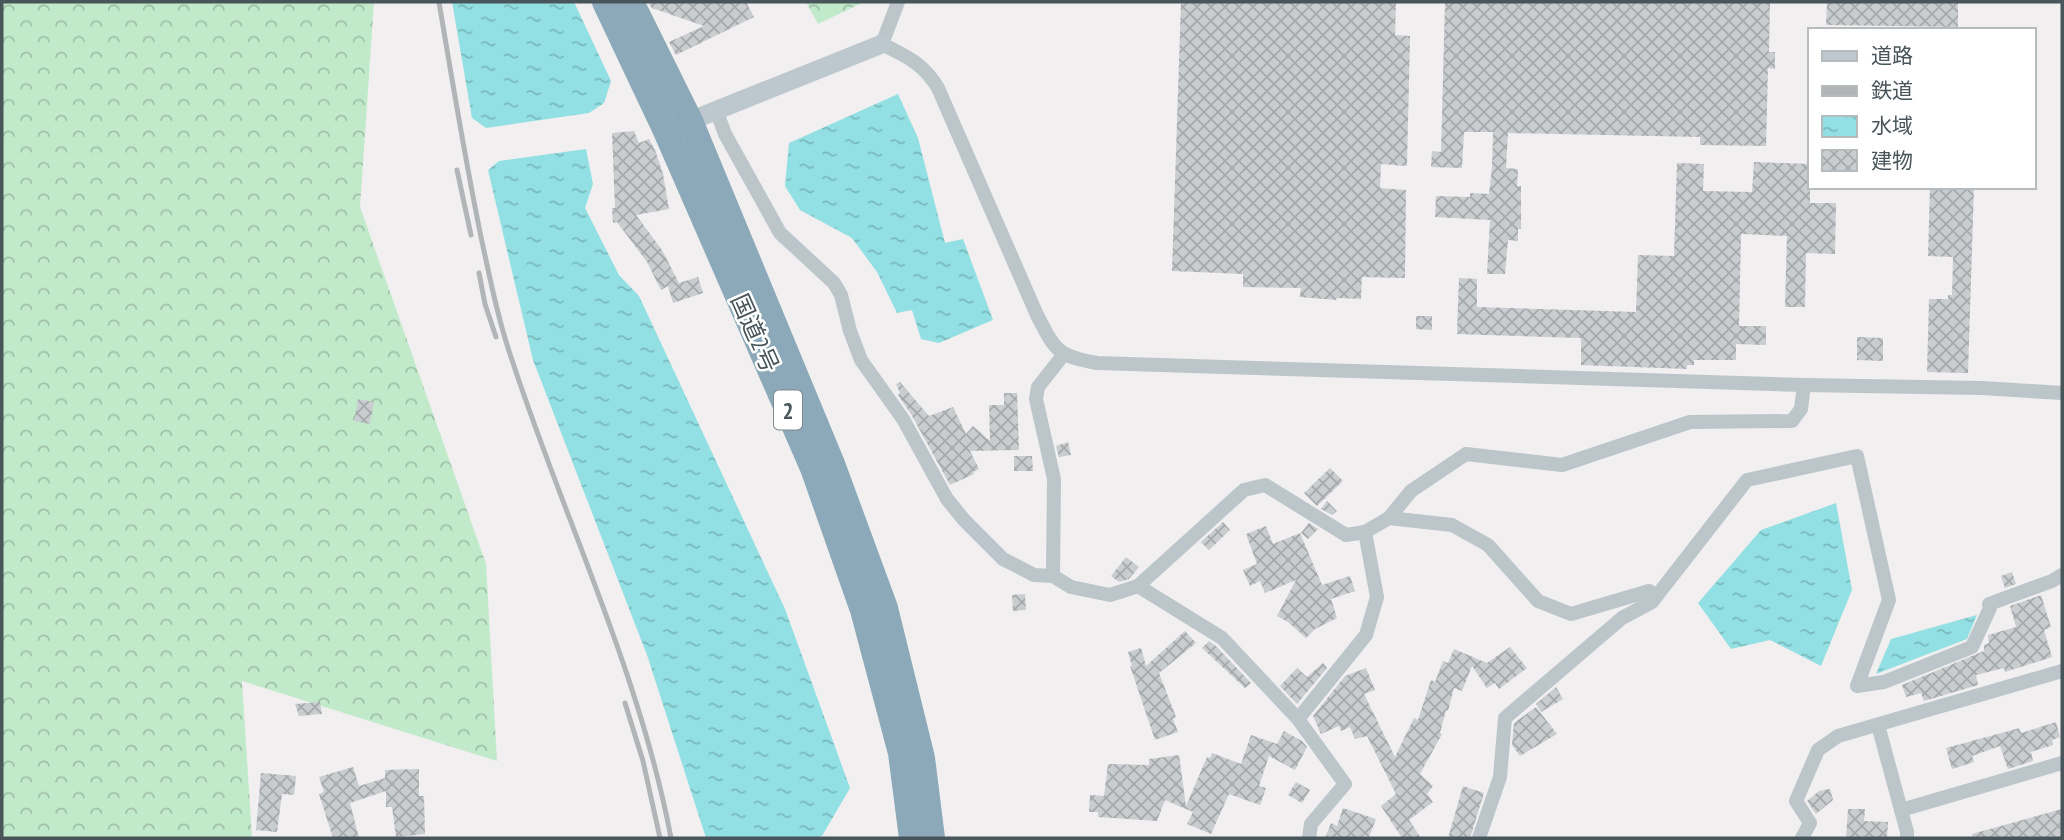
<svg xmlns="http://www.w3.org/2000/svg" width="2064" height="840" font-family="'PT Sans Narrow','Noto Sans JP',sans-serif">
<defs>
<pattern id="forest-crowns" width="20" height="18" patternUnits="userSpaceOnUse" patternTransform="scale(1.75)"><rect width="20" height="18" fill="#c1eaca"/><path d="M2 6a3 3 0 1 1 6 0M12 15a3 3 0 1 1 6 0" fill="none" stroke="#9fc0a7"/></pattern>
<pattern id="water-ripples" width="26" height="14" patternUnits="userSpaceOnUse" patternTransform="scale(1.75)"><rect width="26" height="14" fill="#92e0e3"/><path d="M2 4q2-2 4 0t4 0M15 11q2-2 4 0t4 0" fill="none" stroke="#79b8bb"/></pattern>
<pattern id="building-cross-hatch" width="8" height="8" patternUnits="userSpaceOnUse" patternTransform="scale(1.75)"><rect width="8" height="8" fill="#c9cdd0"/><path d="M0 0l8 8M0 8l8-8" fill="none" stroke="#a5a9ac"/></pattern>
</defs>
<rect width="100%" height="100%" fill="#f1efef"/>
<g fill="url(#forest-crowns)">
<polygon points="2,2 374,2 360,207 486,564 497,761 242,681 252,838 2,838"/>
<polygon points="806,2 864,2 818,24"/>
</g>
<g fill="url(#water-ripples)">
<polygon points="452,2 574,2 611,81 604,103 589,113 486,128 472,118"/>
<polygon points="898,94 918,138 945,243 963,239 993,320 939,343 921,339 912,310 897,313 877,272 852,238 800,210 785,186 789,143"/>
<polygon points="586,149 593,184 585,208 619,275 639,296 785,609 850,788 822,836 815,838 706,838 647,655 533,360 488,170 499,161"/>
<polygon points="1836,503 1852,590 1821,666 1770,640 1731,649 1698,603 1761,530"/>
<polygon points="1977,615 1967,639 1876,674 1891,639"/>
</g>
<g fill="url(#building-cross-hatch)">
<polygon points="648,2 746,2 754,17 676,55 669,42 704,26 652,8"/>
<polygon points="1181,2 1396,2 1395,35 1410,36 1407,166 1381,164 1380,188 1406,190 1405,278 1362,277 1361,299 1337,298 1336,300 1300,297 1301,288 1243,287 1243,274 1172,271"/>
<polygon points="1445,2 1770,2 1769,52 1775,52 1775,69 1768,68 1766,146 1700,145 1700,137 1508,133 1506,168 1518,169 1517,186 1521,186 1521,229 1518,229 1518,241 1508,240 1505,274 1487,274 1490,220 1435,217 1436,196 1470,197 1470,193 1489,194 1492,168 1493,132 1464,132 1462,168 1431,167 1432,151 1441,152"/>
<polygon points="1958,2 1958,27 1826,25 1827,3"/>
<polygon points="634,131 639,143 649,139 655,150 663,174 669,209 636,215 662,250 679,283 698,277 703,293 673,303 668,286 661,290 647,262 617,222 613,223 612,208 615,208 612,133"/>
<polygon points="1754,162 1810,164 1810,203 1836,203 1835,254 1806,253 1805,307 1785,307 1787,236 1741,234 1739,326 1766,326 1766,345 1736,344 1736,360 1694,360 1694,365 1687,365 1687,369 1581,365 1581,338 1457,334 1459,278 1477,279 1477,307 1636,312 1638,255 1674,256 1677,163 1704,164 1703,191 1752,192"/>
<polygon points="1930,187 1974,187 1968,373 1927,372 1929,299 1948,299 1948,295 1952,295 1953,257 1928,256"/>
<polygon points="1416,316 1432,316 1432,330 1416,329"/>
<polygon points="1857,337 1883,338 1883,361 1857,360"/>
<polygon points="900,382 929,416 953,407 966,434 973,426 990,441 989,405 1004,405 1004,393 1017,393 1019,450 970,451 979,469 973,472 974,474 950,485 911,414 898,395 900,393 896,384"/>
<polygon points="358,399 374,402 370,424 354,421"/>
<polygon points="1068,442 1071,455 1059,457 1056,446"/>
<polygon points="1014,456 1032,456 1033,471 1014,471"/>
<polygon points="1330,468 1343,481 1317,506 1304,493"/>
<polygon points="1327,501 1337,511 1332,515 1321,509"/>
<polygon points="1223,522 1230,530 1209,550 1201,542"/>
<polygon points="1309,523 1318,529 1308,539 1301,533"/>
<polygon points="1266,526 1273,544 1300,533 1322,585 1350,576 1355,591 1331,599 1337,618 1315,629 1306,638 1288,622 1277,616 1296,580 1265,593 1260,581 1250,586 1243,570 1257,564 1246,534"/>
<polygon points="1126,557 1139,567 1129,579 1119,582 1111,576"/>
<polygon points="2012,572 2016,584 2005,588 2001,576"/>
<polygon points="1025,594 1026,610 1013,611 1012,595"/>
<polygon points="2041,595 2051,627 2044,630 2052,657 2005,672 2004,668 1976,675 1978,685 1924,701 1921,693 1906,697 1902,685 1984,651 1984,645 1989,643 1988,635 2016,627 2010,606"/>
<polygon points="1185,631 1196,643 1159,673 1176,717 1173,719 1178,732 1155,740 1130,666 1132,666 1128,652 1141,648 1146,666"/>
<polygon points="1209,641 1216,646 1251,683 1245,688 1202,648"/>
<polygon points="1510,647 1527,668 1499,689 1495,683 1487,688 1472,666 1462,691 1454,688 1448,711 1446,710 1440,733 1442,734 1420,774 1433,786 1427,794 1433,802 1409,820 1421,838 1402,838 1381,806 1396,794 1367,736 1355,739 1350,727 1341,731 1339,726 1321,734 1313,716 1345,676 1366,668 1375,690 1364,694 1395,757 1414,718 1418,720 1431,680 1435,682 1443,661 1448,663 1454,649 1487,663"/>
<polygon points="1323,663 1327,668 1297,704 1280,686 1297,668 1307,677"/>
<polygon points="1556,687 1563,699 1541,712 1536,704"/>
<polygon points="320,702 322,714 299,716 295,704"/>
<polygon points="1536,707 1557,734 1520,756 1512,745 1514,723"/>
<polygon points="2056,722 2060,737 2052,740 2053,745 2031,752 2033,761 2008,769 2000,746 1972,756 1974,762 1952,769 1946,748 2016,729 2019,728 2021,733"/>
<polygon points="1284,731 1302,741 1307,747 1295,770 1269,756 1259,786 1266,788 1260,805 1229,794 1211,834 1187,824 1193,812 1165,800 1157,821 1098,817 1098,812 1089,812 1090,795 1104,796 1108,764 1149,765 1149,759 1179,755 1186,806 1207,757 1210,758 1212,753 1241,764 1251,735 1277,744"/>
<polygon points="353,767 359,786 385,778 385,770 419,769 419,796 424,796 425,834 396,837 392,807 386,807 386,791 350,803 359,838 333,838 319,794 324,792 319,777"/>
<polygon points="261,773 296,776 294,795 282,794 277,832 256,830"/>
<polygon points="1296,782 1310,790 1302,803 1288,795"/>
<polygon points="1463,786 1484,793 1470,838 1448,838"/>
<polygon points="1830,789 1833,800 1816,814 1807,801 1819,791"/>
<polygon points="1343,808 1376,819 1369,837 1362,834 1367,838 1325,838 1331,823 1337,826"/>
<polygon points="1848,809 1865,809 1864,821 1888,822 1887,838 1846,838"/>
<polygon points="2062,809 2062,838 1972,838 1972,834"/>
</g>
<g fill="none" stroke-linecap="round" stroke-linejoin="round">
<g stroke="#bbc5ca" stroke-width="14">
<path d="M898 2 882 44C907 57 923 63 938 88L1037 315C1055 350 1057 356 1097 363L1804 385 1982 388 2062 393"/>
<polyline points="716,110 725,134 780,233 834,283 841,295 850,331 861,360 903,419 947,499 964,520 1003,559 1034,575 1053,576"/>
<polyline points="1064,354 1038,387 1036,399 1054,479 1053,576 1071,587 1110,595 1138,586 1244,490 1265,485 1346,535 1365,532 1389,518 1411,491 1466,454 1562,465 1690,422 1792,421 1801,409 1804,385"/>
<polyline points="1389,518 1452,525 1488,545 1538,601 1571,614 1649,591 1656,596"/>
<polyline points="1138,586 1222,638 1298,719 1345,784 1311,824 1309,838"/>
<polyline points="1298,719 1366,635 1377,597 1365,532"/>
<polyline points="1878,725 1907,832 1907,838"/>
<polyline points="1901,810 2062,763"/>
<polyline points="1479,838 1500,777 1505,718 1622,618 1652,602 1747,480 1857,456 1889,600 1857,686 1884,682 1972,647 1990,608 1989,604 2052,581 2062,575"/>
<polyline points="1802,838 1810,823 1796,801 1818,750 1838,736 2062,671"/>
</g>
<polyline stroke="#bcc8ce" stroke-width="19" points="680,125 882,44"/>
<g stroke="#8ba9b8" stroke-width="26">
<polyline points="605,2 666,131 813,468 863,610 901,753 912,838"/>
<polyline points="631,2 690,121 832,464 885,608 922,758 932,838"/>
</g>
<g stroke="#b1b5b8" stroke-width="5">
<path d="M439 2C452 80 465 159 481 237 490 278 498 320 512 360 564 519 640 673 671 838"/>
<polyline points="457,170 471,235"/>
<polyline points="479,273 485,304 496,337"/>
<polyline points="625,703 643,761 660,838"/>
</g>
</g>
<g text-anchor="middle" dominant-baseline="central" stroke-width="5" stroke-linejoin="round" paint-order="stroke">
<rect fill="#fff" stroke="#7f888c" stroke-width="2" x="774" y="390.5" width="28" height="39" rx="5"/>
<g font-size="23" font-weight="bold" fill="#48555a">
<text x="788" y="410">2</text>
</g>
<g font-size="24" fill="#48555a" stroke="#fff">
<text transform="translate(755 333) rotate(66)">国道2号</text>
</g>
</g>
<rect width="2064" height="840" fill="none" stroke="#48555a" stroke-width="7"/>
<rect x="1808" y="28" width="228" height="161" fill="#ffffff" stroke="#b6bbbd" stroke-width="2"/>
<rect x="1822" y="51" width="35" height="10" fill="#bcc8ce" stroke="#b6bbbd" stroke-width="2"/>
<text x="1871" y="63" font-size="21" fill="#48555a">道路</text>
<rect x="1822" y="86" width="35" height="10" fill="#b1b5b8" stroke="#b6bbbd" stroke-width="2"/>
<text x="1871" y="98" font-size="21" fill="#48555a">鉄道</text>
<rect x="1822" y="116" width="35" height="21" fill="url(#water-ripples)" stroke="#b6bbbd" stroke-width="2"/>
<text x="1871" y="133" font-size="21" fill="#48555a">水域</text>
<rect x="1822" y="150" width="35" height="21" fill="url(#building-cross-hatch)" stroke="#b6bbbd" stroke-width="2"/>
<text x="1871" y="168" font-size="21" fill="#48555a">建物</text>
</svg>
